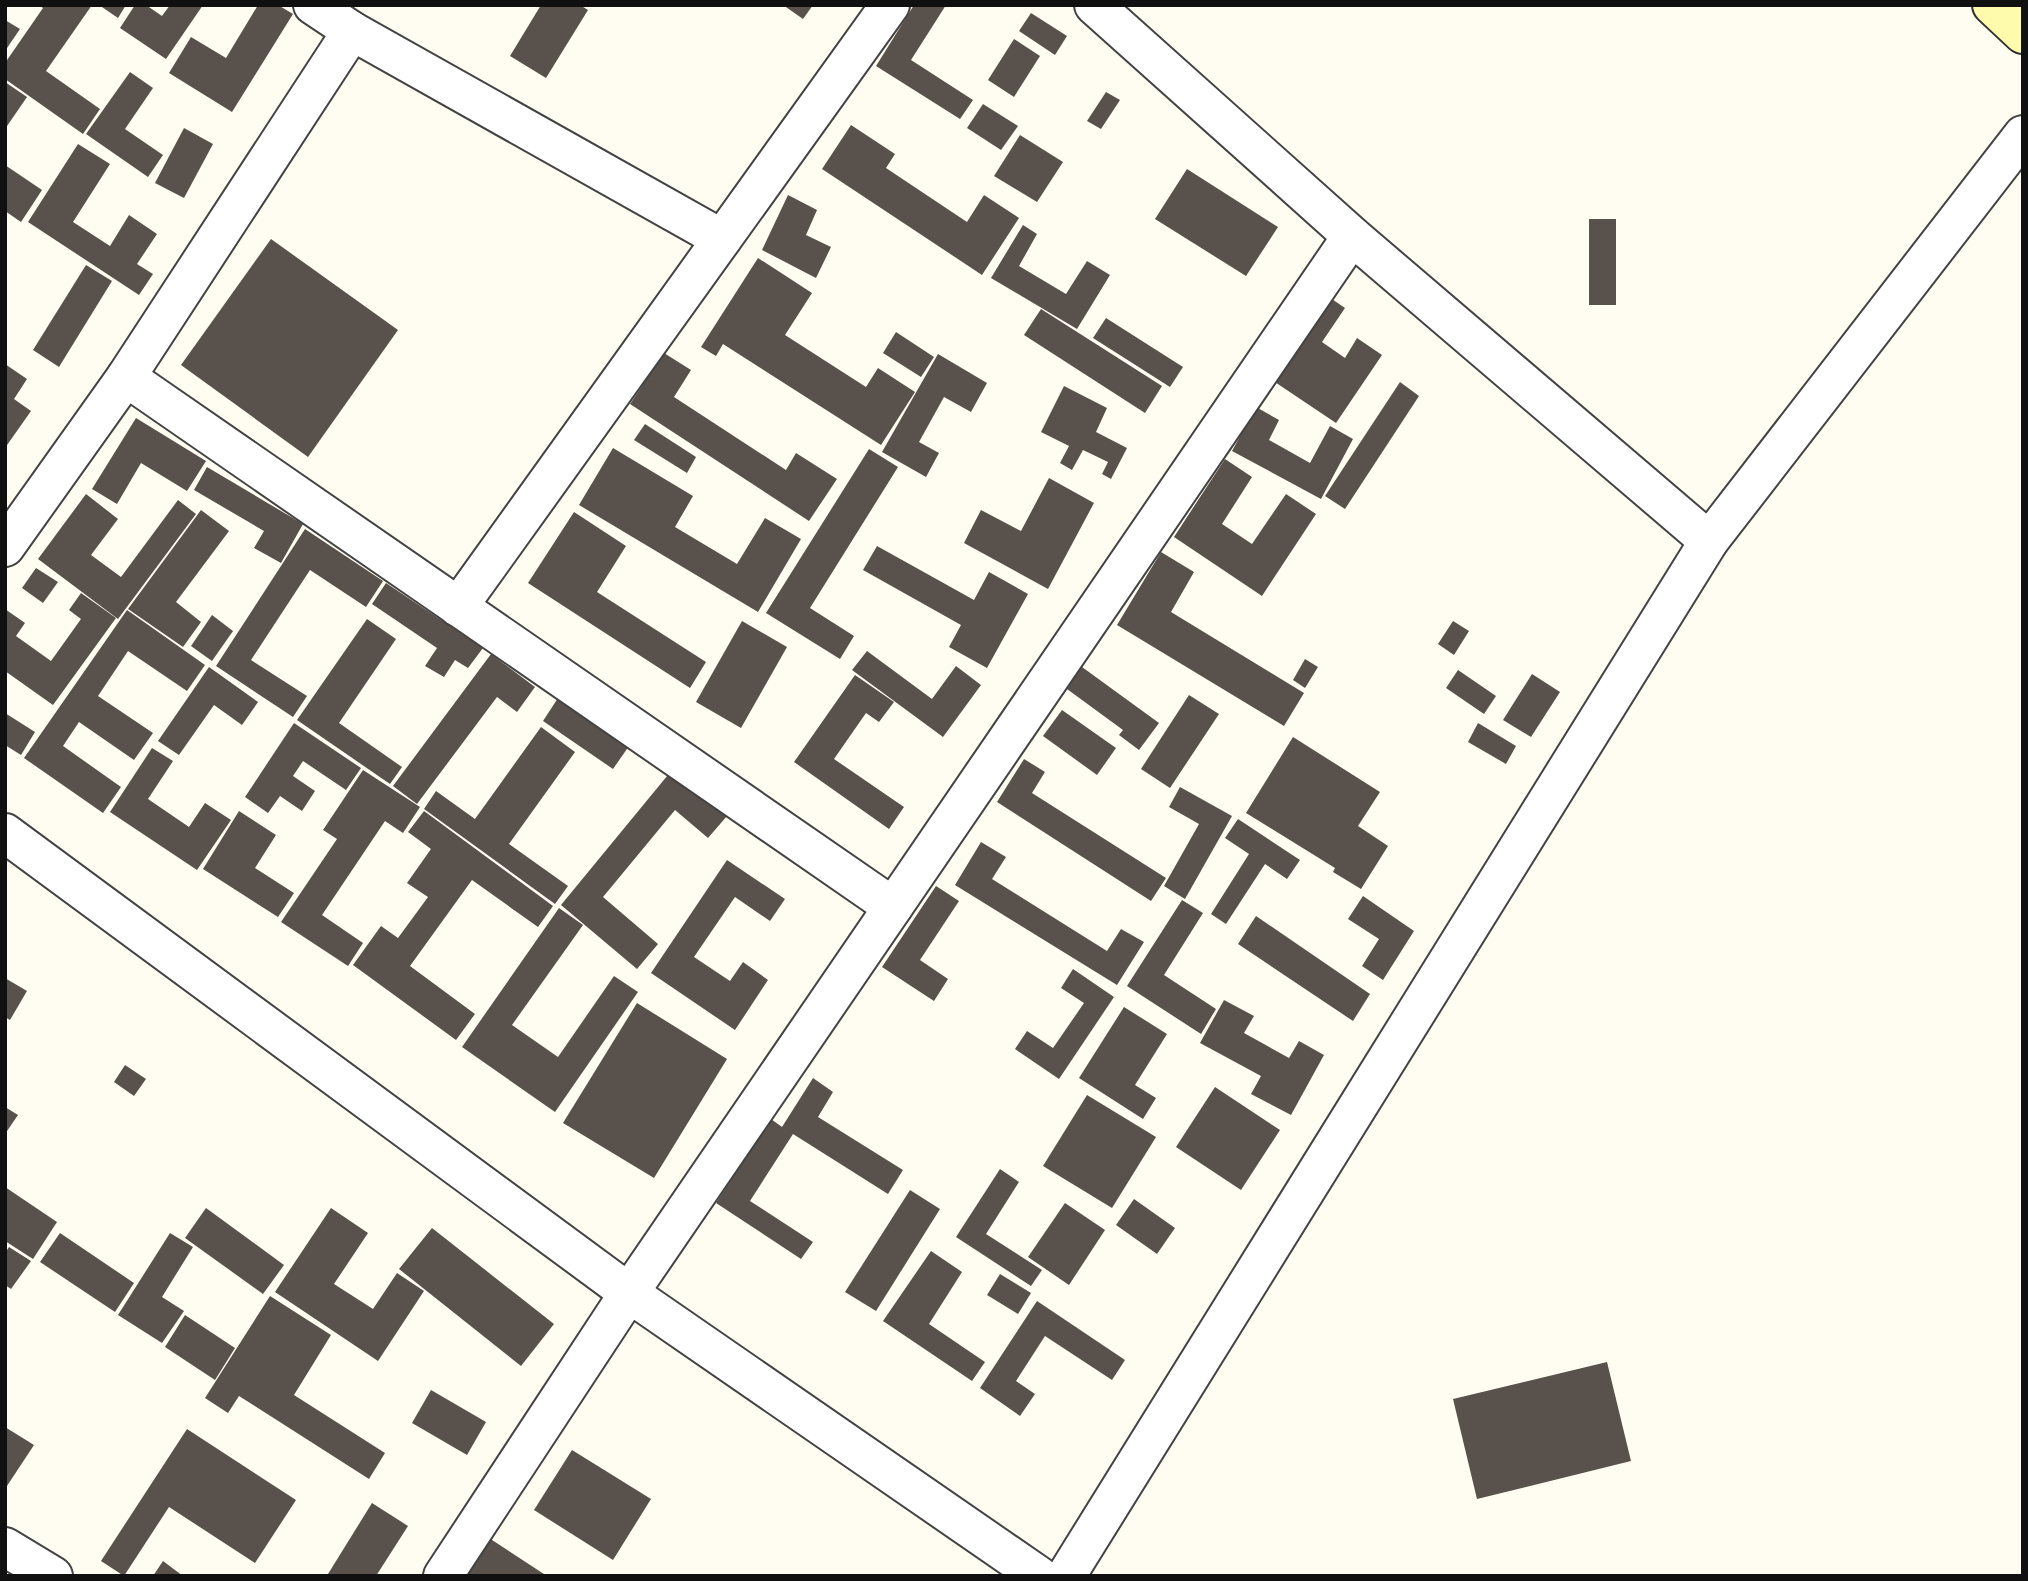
<svg xmlns="http://www.w3.org/2000/svg" width="2028" height="1581" font-family="Spectral,serif">
<rect width="100%" height="100%" fill="#fffdf2"/>
<g fill="#59514b">
<polygon points="39,5 92,5 46,71 100,109 83,134 5,79 5,63 43,8"/>
<polygon points="99,5 126,5 118,18"/>
<polygon points="135,5 146,5 162,16 170,5 203,5 166,59 120,28"/>
<polygon points="258,5 278,5 293,14 232,112 169,73 191,37 226,58"/>
<polygon points="541,5 580,5 588,10 546,78 510,56"/>
<polygon points="783,5 813,5 803,19"/>
<polygon points="914,5 946,5 911,60 973,100 960,119 876,66"/>
<polygon points="1031,13 1067,36 1055,55 1019,31"/>
<polygon points="5,20 20,29 5,51"/>
<polygon points="1014,39 1040,56 1014,97 988,80"/>
<polygon points="130,72 153,88 125,129 163,155 148,177 86,134"/>
<polygon points="5,82 27,97 5,129"/>
<polygon points="1106,92 1120,100 1101,129 1087,121"/>
<polygon points="983,104 1018,126 1001,150 967,128"/>
<polygon points="851,125 895,154 886,168 967,222 984,195 1019,218 982,275 822,169"/>
<polygon points="184,128 213,144 184,198 155,183"/>
<polygon points="1020,135 1063,162 1037,202 994,176"/>
<polygon points="78,144 110,164 73,222 110,246 129,215 157,234 137,264 153,274 139,295 28,222"/>
<polygon points="5,165 42,190 21,222 5,211"/>
<polygon points="1187,169 1278,227 1246,276 1155,219"/>
<polygon points="788,195 817,210 806,235 831,247 816,278 762,250"/>
<rect x="1589" y="219" width="27" height="86"/>
<polygon points="1023,225 1037,234 1019,266 1066,294 1087,261 1110,275 1077,329 991,278"/>
<polygon points="271,239 398,330 308,457 181,365"/>
<polygon points="758,258 812,293 785,335 866,387 878,368 915,392 881,445 723,344 716,356 701,347"/>
<polygon points="86,265 112,281 59,367 33,350"/>
<polygon points="1323,293 1345,308 1322,342 1345,358 1357,338 1382,355 1336,423 1266,376"/>
<polygon points="1041,309 1162,386 1145,413 1024,335"/>
<polygon points="1106,318 1183,367 1170,387 1093,338"/>
<polygon points="896,332 934,357 921,377 883,353"/>
<polygon points="664,353 691,370 674,397 786,470 796,453 837,479 809,521 630,404"/>
<polygon points="938,354 987,383 971,412 944,397 919,442 939,453 926,477 882,452"/>
<polygon points="5,364 27,379 14,399 31,411 5,448"/>
<polygon points="1400,382 1419,396 1345,509 1325,496"/>
<polygon points="1064,386 1107,408 1096,432 1127,448 1111,479 1102,474 1108,462 1083,450 1072,470 1060,463 1069,446 1041,432"/>
<polygon points="1256,407 1279,420 1269,440 1310,463 1330,426 1353,439 1321,499 1232,451"/>
<polygon points="136,418 206,461 187,491 141,463 117,504 92,489"/>
<polygon points="645,424 696,457 687,473 634,440"/>
<polygon points="613,448 693,496 675,527 737,564 765,518 801,539 758,612 579,505"/>
<polygon points="869,449 898,467 810,608 854,636 840,659 766,613"/>
<polygon points="1225,459 1252,477 1222,524 1252,544 1286,494 1316,514 1262,596 1174,537"/>
<polygon points="207,467 303,524 281,563 254,548 264,531 194,490"/>
<polygon points="1049,478 1094,503 1048,589 964,543 981,510 1021,531"/>
<polygon points="86,494 118,519 91,555 121,577 178,500 196,514 118,619 38,559"/>
<polygon points="201,510 229,531 176,602 201,622 183,647 128,609"/>
<polygon points="574,512 626,546 597,592 706,662 690,688 528,583"/>
<polygon points="305,529 383,581 366,607 310,570 251,660 307,696 293,717 216,666"/>
<polygon points="877,546 974,600 989,572 1028,594 987,668 949,647 961,625 863,570"/>
<polygon points="1161,552 1194,572 1171,612 1304,693 1284,726 1117,625"/>
<polygon points="36,568 58,582 43,603 22,588"/>
<polygon points="386,583 483,648 468,668 455,660 444,677 425,666 437,648 372,604"/>
<polygon points="81,593 116,618 53,705 5,671 5,609 25,623 16,636 51,661 81,619 69,610"/>
<polygon points="127,610 205,665 187,691 128,651 98,696 153,733 134,760 79,722 63,746 121,787 103,813 24,758"/>
<polygon points="212,615 233,631 212,661 191,646"/>
<polygon points="367,619 396,639 339,723 402,767 390,784 297,720"/>
<polygon points="742,621 787,647 741,728 696,702"/>
<polygon points="1453,621 1469,631 1454,655 1438,644"/>
<polygon points="867,651 932,699 956,666 981,685 943,737 852,670"/>
<polygon points="491,654 535,687 517,712 497,697 417,804 393,786"/>
<polygon points="1305,659 1318,667 1305,688 1293,680"/>
<polygon points="209,667 258,702 242,725 214,705 179,755 158,741"/>
<polygon points="1082,667 1159,723 1139,750 1119,735 1123,730 1067,689"/>
<polygon points="1458,670 1496,696 1484,714 1446,688"/>
<polygon points="1532,674 1560,692 1531,737 1503,720"/>
<polygon points="855,675 894,702 879,722 866,713 834,759 904,807 889,829 794,762"/>
<polygon points="1189,695 1219,714 1170,788 1141,769"/>
<polygon points="558,698 629,746 613,769 543,721"/>
<polygon points="1062,710 1116,748 1097,775 1043,736"/>
<polygon points="5,713 35,732 21,755 5,745"/>
<polygon points="294,723 361,768 346,790 303,761 293,776 315,791 302,811 280,796 268,813 245,797"/>
<polygon points="1478,723 1516,746 1506,764 1468,742"/>
<polygon points="541,727 575,752 509,844 568,886 555,904 424,809 436,791 475,819"/>
<polygon points="1293,737 1380,792 1358,826 1388,846 1361,889 1333,872 1335,868 1246,813"/>
<polygon points="152,748 173,761 148,799 189,827 205,803 231,820 197,870 110,812"/>
<polygon points="1024,759 1045,772 1032,793 1166,878 1151,901 997,802"/>
<polygon points="363,770 420,807 403,833 385,821 322,915 363,943 348,966 281,922 337,839 323,830"/>
<polygon points="672,770 727,816 708,838 675,810 603,897 658,944 637,969 561,905"/>
<polygon points="1180,787 1232,816 1185,899 1164,886 1199,824 1169,807"/>
<polygon points="239,811 276,835 255,868 294,893 278,917 203,869"/>
<polygon points="424,811 553,906 538,927 472,880 410,966 475,1014 456,1040 353,965 381,926 398,938 428,897 407,883 431,849 408,832"/>
<polygon points="1238,819 1300,860 1287,879 1265,864 1226,924 1211,914 1249,854 1225,838"/>
<polygon points="981,842 1006,857 992,879 1107,951 1121,929 1144,942 1117,985 955,885"/>
<polygon points="727,860 785,899 770,921 735,897 694,957 730,981 743,962 768,980 735,1030 651,973"/>
<polygon points="936,886 959,901 920,960 948,979 934,1001 882,967"/>
<polygon points="1363,896 1414,931 1383,980 1362,966 1379,939 1348,919"/>
<polygon points="1182,900 1203,913 1164,975 1216,1009 1201,1034 1127,986"/>
<polygon points="559,908 583,925 512,1025 558,1057 614,976 638,992 555,1112 462,1047"/>
<polygon points="1256,916 1370,994 1353,1021 1238,944"/>
<polygon points="1073,969 1114,997 1059,1079 1015,1049 1027,1031 1053,1048 1084,1003 1061,988"/>
<polygon points="5,978 27,991 10,1020 5,1017"/>
<polygon points="1224,1000 1254,1016 1244,1033 1289,1058 1299,1041 1324,1055 1291,1115 1251,1094 1261,1076 1200,1043"/>
<polygon points="637,1003 727,1059 654,1178 563,1123"/>
<polygon points="1124,1007 1167,1034 1135,1085 1156,1098 1143,1119 1079,1078"/>
<polygon points="125,1065 146,1079 134,1096 114,1082"/>
<polygon points="813,1078 833,1092 818,1117 903,1170 888,1194 793,1134 750,1201 813,1242 801,1259 716,1203 771,1119 782,1127"/>
<polygon points="1215,1087 1280,1130 1241,1190 1176,1147"/>
<polygon points="1087,1095 1156,1137 1112,1208 1043,1166"/>
<polygon points="5,1107 18,1115 5,1134"/>
<polygon points="1000,1169 1019,1182 986,1234 1042,1270 1031,1286 956,1237"/>
<polygon points="5,1187 57,1222 33,1259 5,1241"/>
<polygon points="910,1190 940,1209 876,1311 845,1292"/>
<polygon points="1134,1199 1175,1228 1157,1254 1116,1225"/>
<polygon points="1065,1203 1105,1230 1069,1285 1028,1257"/>
<polygon points="206,1208 284,1265 263,1294 185,1238"/>
<polygon points="331,1208 368,1233 334,1284 373,1309 397,1273 424,1291 378,1361 275,1292"/>
<polygon points="432,1228 554,1324 521,1366 399,1269"/>
<polygon points="60,1233 134,1283 115,1312 40,1262"/>
<polygon points="170,1233 193,1247 162,1297 184,1311 162,1343 118,1315"/>
<polygon points="9,1247 31,1261 11,1289 5,1285 5,1253"/>
<polygon points="931,1251 962,1272 929,1324 985,1362 972,1381 883,1321"/>
<polygon points="1000,1274 1031,1293 1018,1314 987,1295"/>
<polygon points="270,1296 331,1335 294,1395 385,1453 369,1479 239,1396 228,1413 205,1398"/>
<polygon points="1037,1301 1125,1360 1112,1380 1045,1336 1016,1381 1035,1394 1020,1416 980,1388"/>
<polygon points="185,1315 235,1348 215,1380 165,1347"/>
<polygon points="1607,1362 1631,1461 1477,1499 1453,1399"/>
<polygon points="431,1390 486,1422 467,1455 412,1423"/>
<polygon points="5,1427 34,1445 5,1489"/>
<polygon points="187,1429 296,1500 255,1563 169,1507 124,1576 101,1561"/>
<polygon points="572,1450 651,1499 613,1560 534,1510"/>
<polygon points="372,1503 408,1526 376,1576 331,1576 328,1574"/>
<polygon points="489,1538 547,1576 465,1576"/>
<polygon points="163,1561 183,1576 153,1576"/>
</g>
<g fill="none" stroke-linecap="round" stroke-linejoin="round">
<g stroke="#434343" stroke-width="42">
<g id="minor">
<polyline points="313,5 352,31 722,239"/>
<polyline points="1094,5 1352,236 1709,541"/>
<polyline points="126,377 893,907"/>
<polyline points="5,547 126,377 352,31"/>
<polyline points="458,607 890,5"/>
<polyline points="5,833 629,1293 1039,1576"/>
<polyline points="5,1547 53,1576"/>
<polyline points="443,1576 629,1293 1352,236"/>
<polyline points="1066,1576 1709,541 2023,135"/>
</g>
</g>
<g stroke="#323232" stroke-width="42">
<polyline id="secondary" points="1992,5 2023,34"/>
</g>
<use href="#minor" stroke="#fff" stroke-width="38"/>
<use href="#secondary" stroke="#fffbad" stroke-width="38"/>
</g>
<rect width="2028" height="1581" fill="none" stroke="#101010" stroke-width="14"/>
</svg>
